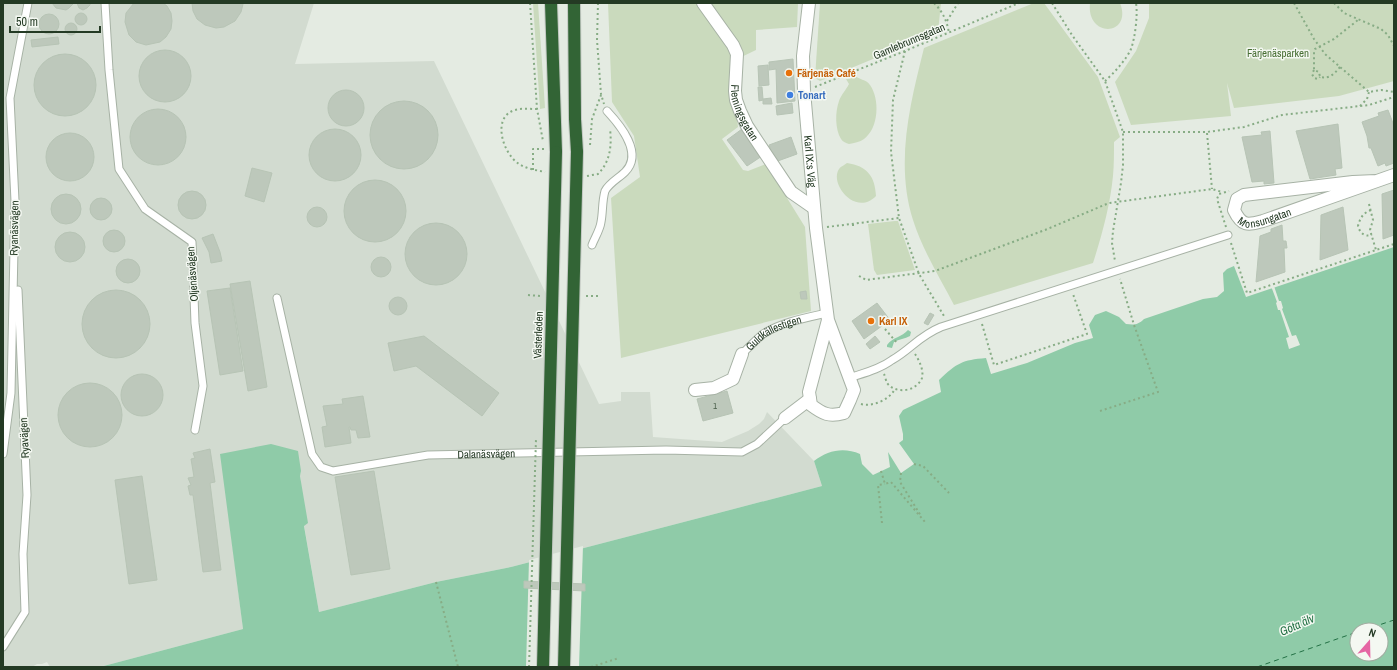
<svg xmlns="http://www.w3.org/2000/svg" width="1397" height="670" font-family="'Archivo Narrow',sans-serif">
<rect width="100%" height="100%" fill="#e4ebe2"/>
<polygon fill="#d2dbd0" points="3,3 314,3 295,64 434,61 599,404 621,401 621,392 650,392 653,437 722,442 748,431 759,424 764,419 767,412 814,461 822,486 511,567 436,582 319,612 304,525 300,475 301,471 221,454 243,629 100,667 50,667 47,662 42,664 37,664 32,667 3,667"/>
<g fill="#cadabd">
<polygon points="533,3 538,3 545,108 540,109"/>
<polygon points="608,3 798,3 797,27 756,30 756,50 731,62 738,127 722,139 743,170 748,171 766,164 805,227 811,311 621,358 611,198 640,177 634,136 612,102"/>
<polygon points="820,3 941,3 938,32 820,81 815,78"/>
<path d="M1034 3H1044L1098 77 1120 137 1114 142C1114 153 1114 165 1113 176 1110 206 1102 235 1093 263L954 305C940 278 922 249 913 220 895 163 910 104 924 48Z"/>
<path d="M1090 3H1120C1133 36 1086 39 1090 3Z"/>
<polygon points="1149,3 1394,3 1394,81 1339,96 1234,108 1227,83 1231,116 1131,125 1115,82 1136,51 1149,18"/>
<path d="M854 75C859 80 866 79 870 85 880 99 879 128 864 139 860 142 854 143 849 144 846 143 843 142 841 139 835 129 835 112 839 101 841 95 846 90 849 84L846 79Z"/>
<path d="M847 163C867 166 875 176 876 196 856 217 829 184 839 169 841 166 845 165 847 163Z"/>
<polygon points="895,221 898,221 915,270 877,275 874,270 868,224"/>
</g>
<g fill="#8fcba8" fill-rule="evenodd">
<path d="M1394 247V667H100L243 629 220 454 271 444 298 451 301 471 300 476 308 523 304 526 319 612 436 582 511 567 822 486 814 461C828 450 844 447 860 454L862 464 873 475 890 467 888 452 901 473 914 464 899 443 903 440V434L899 416 903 410 941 392 939 380C957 363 962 360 986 358L991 374 1027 363 1075 343 1093 338 1089 325 1095 315 1106 311 1119 317 1126 324C1134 325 1138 325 1144 319L1203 299 1217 297 1224 291 1223 273 1227 269 1234 266 1246 297ZM1357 630H1381V654H1357Z"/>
<path d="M908 330 911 332 910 336C905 339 899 339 894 342L892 348 887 347V345C893 337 902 337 908 330Z"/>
</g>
<g fill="#e4ebe2">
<polygon points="1271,286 1274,286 1279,301 1281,301 1283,308 1282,309 1292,336 1296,335 1300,345 1289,349 1286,338 1289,337 1280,310 1278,310 1276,303 1277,302"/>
<polygon points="583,546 579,667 526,667 529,560"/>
</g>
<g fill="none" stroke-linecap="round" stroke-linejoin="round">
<g stroke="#237145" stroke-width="1" stroke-dasharray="5 4" stroke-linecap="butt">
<polyline points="1364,630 1394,620"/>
<polyline points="1257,667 1357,632"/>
</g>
</g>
<g fill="#bdc8bb" stroke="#b7c4b5">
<polygon points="52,3 74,3 69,8 66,10 56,8"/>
<polygon points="77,3 90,3 90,5 87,8 83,10 79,8"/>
<polygon points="134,3 163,3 167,6 171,13 172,21 171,29 166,37 160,42 146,45 136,42 129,35 125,22 126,13"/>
<polygon points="192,3 243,3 243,4 241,12 235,21 224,27 216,28 205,25 197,19 193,11"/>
<circle cx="81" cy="19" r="6"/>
<circle cx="49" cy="24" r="10"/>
<circle cx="71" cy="29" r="6"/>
<polygon points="58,37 59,44 32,47 31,40"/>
<circle cx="165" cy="76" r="26"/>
<circle cx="65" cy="85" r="31"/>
<polygon points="793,59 795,101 777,103 776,69 769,70 769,62"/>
<polygon points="768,65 769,85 759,86 758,66"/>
<polygon points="758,87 762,87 763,99 771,98 772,104 763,104 763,100 759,101"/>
<circle cx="346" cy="108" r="18"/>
<circle cx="404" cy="135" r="34"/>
<polygon points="792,103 793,113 777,115 776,106"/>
<circle cx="158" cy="137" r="28"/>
<polygon points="1388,110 1394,126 1394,163 1386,166 1385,163 1378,166 1371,148 1369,148 1367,136 1362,122 1379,116 1378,113"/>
<polygon points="1338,124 1342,168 1335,169 1336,175 1310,179 1296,131"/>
<polygon points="742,129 762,156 747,166 727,140"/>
<circle cx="335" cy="155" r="26"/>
<polygon points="1270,131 1274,183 1264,184 1264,181 1252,182 1242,137 1262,135 1261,132"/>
<circle cx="70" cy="157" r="24"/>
<polygon points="791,137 797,154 775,162 769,145"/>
<polygon points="252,168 272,173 264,202 245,196"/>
<circle cx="375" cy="211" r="31"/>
<polygon points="1394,190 1394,235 1383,239 1382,194"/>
<circle cx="192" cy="205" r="14"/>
<circle cx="66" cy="209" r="15"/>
<circle cx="101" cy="209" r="11"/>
<polygon points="1343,207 1348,250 1320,260 1321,215"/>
<circle cx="317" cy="217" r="10"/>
<circle cx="436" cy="254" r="31"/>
<polygon points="1282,225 1283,241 1286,241 1287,248 1284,248 1285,272 1256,282 1260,236 1271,232 1271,229"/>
<circle cx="114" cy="241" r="11"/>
<circle cx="70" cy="247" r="15"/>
<polygon points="213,234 220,252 222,261 211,263 209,252 202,238"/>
<circle cx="381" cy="267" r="10"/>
<circle cx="128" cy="271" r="12"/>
<polygon points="250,281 267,387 248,391 230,284"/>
<polygon points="230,288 243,371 220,375 207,291"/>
<circle cx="116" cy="324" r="34"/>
<polygon points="806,291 807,299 801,299 800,292"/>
<circle cx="398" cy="306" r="9"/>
<polygon points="877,303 890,320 864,339 852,321"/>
<polygon points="930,313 934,315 928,325 924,323"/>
<polygon points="424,336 499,393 482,416 416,366 394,371 388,343"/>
<polygon points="875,336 880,342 870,349 866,344"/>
<circle cx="142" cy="395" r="21"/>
<circle cx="90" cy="415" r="32"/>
<polygon points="727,391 733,413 703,421 697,399"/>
<polygon points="363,396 370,437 358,438 356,430 351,430 350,427 349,427 351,443 325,447 322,427 327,426 323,406 343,404 342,399"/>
<polygon points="210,449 215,482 210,483 221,570 203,572 193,495 190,495 188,486 191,485 188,478 194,477 191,459 195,458 193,453"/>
<polygon points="374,471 390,569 351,575 335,477"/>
<polygon points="142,476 157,580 129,584 115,480"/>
<polygon points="524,581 585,584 585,591 524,588"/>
</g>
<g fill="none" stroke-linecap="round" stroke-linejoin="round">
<g stroke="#a7b2a5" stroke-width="9">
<g id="lane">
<polyline points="105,3 109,70 119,169 145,209 192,242 195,323 203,386 195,430"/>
<path d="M592 245C595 237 600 230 601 222 603 212 602 201 605 191 609 183 619 178 625 172 644 153 620 125 607 111"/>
<path id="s1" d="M277 298 312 454 321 467 333 471 428 455 666 450 742 452 757 444 785 418"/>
<path id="s2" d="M742 354C749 347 756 340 763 334 782 322 805 318 827 313"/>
<path d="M849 378C864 373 880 369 892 360 911 349 919 336 941 327L1228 235"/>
<polyline points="3,454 11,393 15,201 10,98 28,3"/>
<polyline points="3,647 25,612 23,554 27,495 18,290"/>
</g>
</g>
<g stroke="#a7b2a5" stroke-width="14">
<g id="street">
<path id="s3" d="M703 3 733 45 737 54 735 91 736 100 740 111 747 126 791 192 814 208"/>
<path id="s4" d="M809 3 803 56 804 91 816 228 828 320 854 390 850 400 844 413C829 417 823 414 811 405L809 392 828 320"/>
<path id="s5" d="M1376 181 1353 182 1252 194 1244 195 1237 199 1234 210C1242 227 1248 225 1263 221L1394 175"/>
<polyline points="695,390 714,388 733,379 742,354"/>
<polyline points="785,418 810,399"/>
</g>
</g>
<g stroke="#c2c8c2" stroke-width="14">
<g id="highway">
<polyline points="551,3 556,152"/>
<polyline points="574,3 575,119 577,152"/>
</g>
</g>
<g stroke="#87ac85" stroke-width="2" stroke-dasharray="2 3" stroke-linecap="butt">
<polyline points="530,3 537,109 543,141"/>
<polyline points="598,3 597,40 601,94 604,104"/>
<path d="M934 3C943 12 947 21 949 33"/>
<polyline points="1052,3 1072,35 1105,81 1123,132 1123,165 1121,183 1113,231 1112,243 1115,261"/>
<polyline points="1294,3 1314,39 1325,54 1369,92 1381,90 1394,92"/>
<polyline points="1334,3 1344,13 1381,29 1388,35 1394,46"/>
<polyline points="947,21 958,3"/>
<polyline points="905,51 893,100 891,152 899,218 919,274 944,316"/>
<path d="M1340 67C1334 74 1330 79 1320 77L1319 72 1314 70V52L1315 49 1334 39 1358 20"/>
<polyline points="1314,70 1312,74 1314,78 1318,79 1320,77"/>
<path d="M1105 81C1114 73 1126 60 1131 49 1135 38 1138 15 1136 3"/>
<polyline points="815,87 905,51 1019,3"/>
<polyline points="1360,106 1367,99 1369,92"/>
<path d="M537 109C530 109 522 108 515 110 491 117 503 154 519 164 527 169 536 170 545 172"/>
<polyline points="1123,132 1207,132 1244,127 1282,115 1369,105 1394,97"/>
<polyline points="1207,133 1212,189"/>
<polyline points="590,145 592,119 601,95"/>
<polyline points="533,170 533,149 544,149"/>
<path d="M587 176 598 174C610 162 612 146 610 129"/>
<polyline points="1369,204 1373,220 1370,230 1376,250"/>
<path d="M1371 210C1363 213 1360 218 1358 226 1360 233 1364 237 1372 235"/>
<polyline points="853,224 853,229"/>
<polyline points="827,227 899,218"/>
<polyline points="1226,227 1217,199 1219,194 1229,191"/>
<polyline points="1231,243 1247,293 1394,244"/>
<polyline points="859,276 866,280 935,271 1045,230 1109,203 1212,189 1222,192"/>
<polyline points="528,295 540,296"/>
<polyline points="586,296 599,296"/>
<polyline points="982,324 994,365 1087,334 1073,294"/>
<polyline points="885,329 898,344"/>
<path d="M884 374C885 376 886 381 887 383 896 395 917 391 922 378 924 370 919 360 915 354"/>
<path d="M861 404C873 407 889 400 895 389"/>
<polyline points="1100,411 1158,392 1134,325 1120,279"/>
<polyline points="914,464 923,466 949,493"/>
<polyline points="881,471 885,484 891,482 925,522"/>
<polyline points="901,473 900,482 921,516"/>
<polyline points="882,523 878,485 885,484"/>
<polyline points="436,582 458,667"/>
<polyline points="591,667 619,658"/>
</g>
<use href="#lane" stroke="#fff" stroke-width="7"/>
<use href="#street" stroke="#fff" stroke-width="12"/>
<use href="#highway" stroke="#326435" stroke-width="12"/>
<g stroke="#c2c8c2" stroke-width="14" stroke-linecap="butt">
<g id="highway-bridge">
<polyline points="543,667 556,152"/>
<polyline points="564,667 577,152"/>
</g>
</g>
<polyline stroke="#87ac85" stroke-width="2" stroke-dasharray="2 3" stroke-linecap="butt" points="529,667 536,439"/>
<use href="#highway-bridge" stroke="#326435" stroke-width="12"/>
</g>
<g fill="#e8710a" stroke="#f4f8f2" stroke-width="1.5">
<circle cx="789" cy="73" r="4"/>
<circle cx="871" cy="321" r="4"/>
</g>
<circle fill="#3f7fe0" stroke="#f4f8f2" stroke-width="1.5" cx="790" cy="95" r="4"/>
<g text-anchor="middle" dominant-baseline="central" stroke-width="3" stroke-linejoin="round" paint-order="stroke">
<g font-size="9" fill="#4a5e4a">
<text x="715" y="406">1</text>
</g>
<g font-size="11" fill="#243a24" stroke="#f4f8f2">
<text transform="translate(909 41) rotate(-23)">Gamlebrunnsgatan</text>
<text stroke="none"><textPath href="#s3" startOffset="122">Flemingsgatan</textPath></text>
<text stroke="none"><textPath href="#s4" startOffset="159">Karl IX:s Väg</textPath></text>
<text stroke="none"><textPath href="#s5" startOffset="190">Monsungatan</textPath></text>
<text transform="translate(14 228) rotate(-89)">Ryanäsvägen</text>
<text transform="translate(192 274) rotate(-94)">Oljenäsvägen</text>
<text transform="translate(538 335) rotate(-88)">Västerleden</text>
<text stroke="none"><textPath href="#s2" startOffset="39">Guldkällestigen</textPath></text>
<text transform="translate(24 438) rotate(-93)">Ryavägen</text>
<text stroke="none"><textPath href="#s1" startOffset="343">Dalanäsvägen</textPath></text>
</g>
<g font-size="11" fill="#466d32" stroke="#f4f8f2">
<text x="1278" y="53">Färjenäsparken</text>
</g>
<g font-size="11" font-weight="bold" fill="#c56008" stroke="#f4f8f2" text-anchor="start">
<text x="797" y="73">Färjenäs Café</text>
<text x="879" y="321">Karl IX</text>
</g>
<g font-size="11" font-weight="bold" fill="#366cbe" stroke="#f4f8f2" text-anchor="start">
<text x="798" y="95">Tonart</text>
</g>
<g font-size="12" font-style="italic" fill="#237145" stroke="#f4f8f2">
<text transform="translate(1297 625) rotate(-24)">Göta älv</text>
</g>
</g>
<rect width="1397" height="670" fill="none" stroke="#243a24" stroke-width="8"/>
<g transform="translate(1369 642) rotate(20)"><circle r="19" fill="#f4f8f2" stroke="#a1aca0"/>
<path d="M0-3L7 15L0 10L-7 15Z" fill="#e566a4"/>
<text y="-6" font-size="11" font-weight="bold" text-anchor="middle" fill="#243a24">N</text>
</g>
<path d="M10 26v6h90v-6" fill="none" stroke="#243a24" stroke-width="2"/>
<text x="16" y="26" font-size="12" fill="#243a24" stroke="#f4f8f2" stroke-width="3" paint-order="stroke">50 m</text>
</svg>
